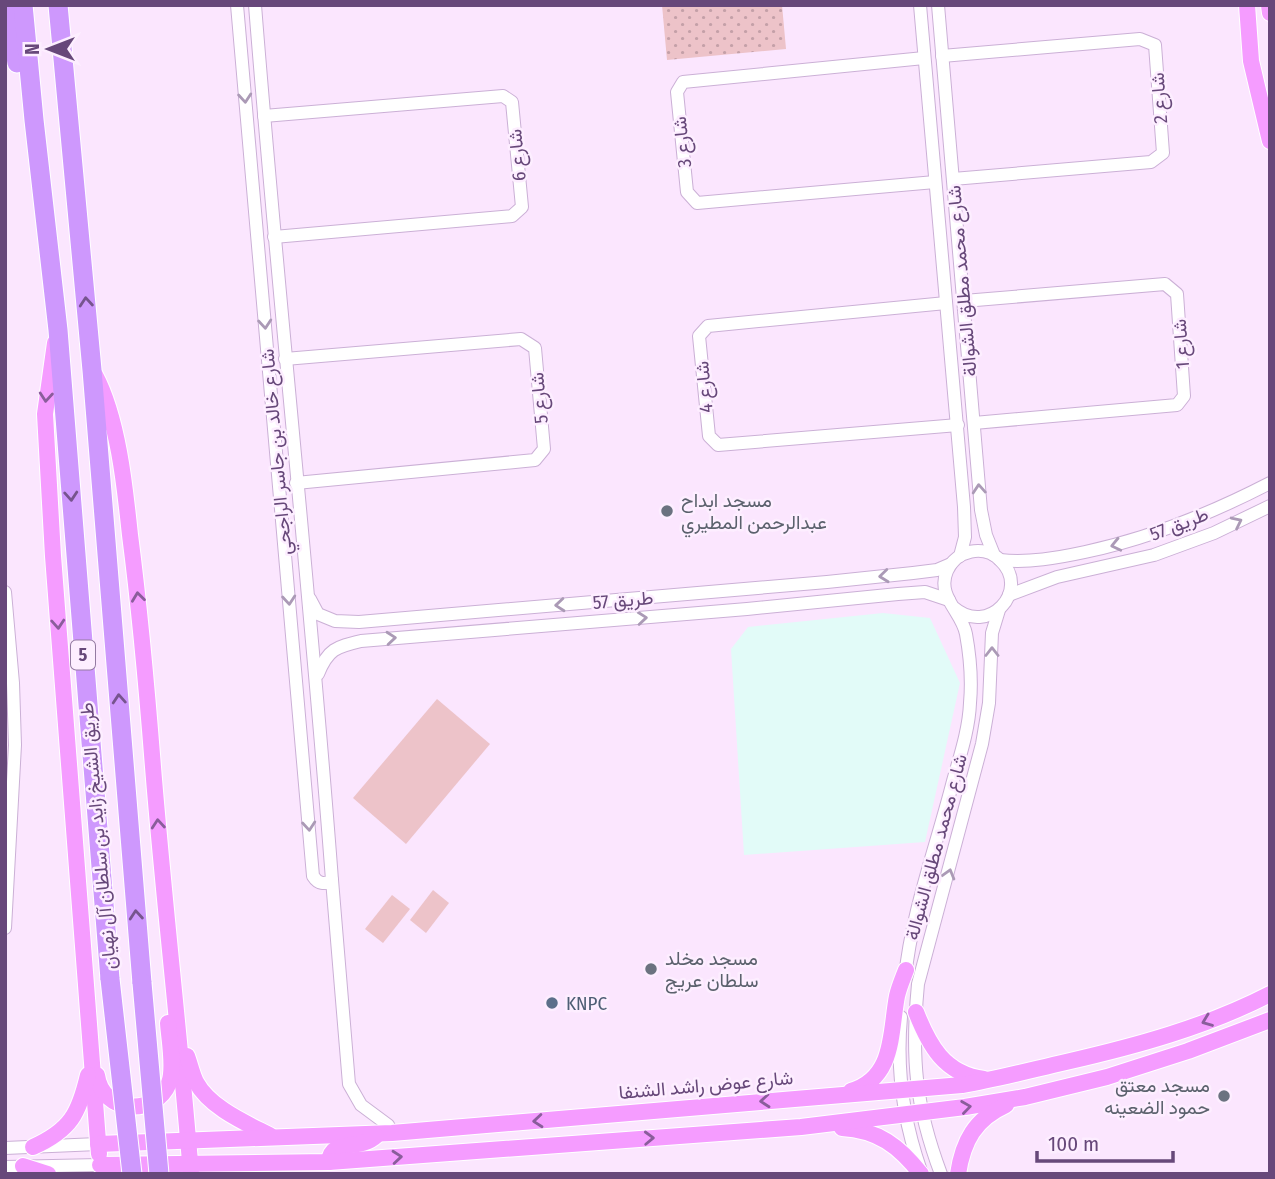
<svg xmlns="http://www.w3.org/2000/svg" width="1275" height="1179" font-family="'Fira Sans Condensed',Vazirmatn,sans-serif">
<defs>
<pattern id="park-dots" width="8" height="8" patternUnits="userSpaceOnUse" patternTransform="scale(1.75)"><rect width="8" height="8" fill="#edc3c9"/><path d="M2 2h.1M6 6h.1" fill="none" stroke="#c4a0a8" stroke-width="1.8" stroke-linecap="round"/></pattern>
</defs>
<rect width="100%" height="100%" fill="#fbe6fe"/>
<polygon fill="#e2fbf8" points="883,613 930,618 960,683 925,842 744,855 731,649 748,627"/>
<polygon fill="url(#park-dots)" points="662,5 782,5 786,49 667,60"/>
<g fill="#edc3c9">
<polygon points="437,699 490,744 406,844 353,798"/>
<polygon points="433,890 449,903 426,933 410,920"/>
<polygon points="392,895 410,909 383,943 365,929"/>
</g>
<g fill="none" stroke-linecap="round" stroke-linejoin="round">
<g stroke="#cbb0d6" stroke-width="14">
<g id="minor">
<path d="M237 5 313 876C318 884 325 885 332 880 310 588 278 297 255 5"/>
<polyline points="920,5 964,507 965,537 960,556"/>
<polyline points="938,5 981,510 986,535 994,555"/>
<polyline points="942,56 1140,39 1155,45 1163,153 1151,162 953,179"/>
<polyline points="924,58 683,82 677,92 687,192 697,203 935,182"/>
<polyline points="264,116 503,96 512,102 522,207 512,216 274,237"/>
<polyline points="964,301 1165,284 1177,294 1184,396 1177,405 974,423"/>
<polyline points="946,303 708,326 699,336 709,436 718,445 958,425"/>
<polyline points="285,359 521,339 535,348 544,449 535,460 296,483"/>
<path d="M1000 560C1029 563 1057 558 1085 552 1151 538 1210 514 1270 483"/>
<polyline points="5,592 13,683 15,745 5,928"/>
<polyline points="1009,595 1057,577 1154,555 1214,533 1270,506"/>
<polyline points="310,599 318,614 335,621 359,622 827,582 913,573 937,570 951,564"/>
<path d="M318 674C328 649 336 647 361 641L747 609 898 594 925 592 949 600"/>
<polyline points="332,880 349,1084 361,1105 388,1125 392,1133"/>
<path d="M905 978C911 914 937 844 953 781 960 756 969 729 970 703 972 681 970 656 966 634 962 612 936 596 947 571 956 550 984 544 1000 560 1032 590 988 638 953 607"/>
<path d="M901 1017C896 1071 903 1120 921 1171"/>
<polyline points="5,1148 98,1144"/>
<polyline points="5,1167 100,1165"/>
<path d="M941 1174C915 1105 911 1057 918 984L982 744 989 703 992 633 999 610"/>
</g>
</g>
<g stroke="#fff" stroke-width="18">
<g id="major">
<polyline points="1247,5 1251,61 1270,141"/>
<polyline points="1269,5 1270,13"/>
<polyline points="55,343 45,414 53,556 99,1154"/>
<path d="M95 375C118 418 125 487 130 535 140 612 147 690 153 767 164 903 180 1038 191 1174"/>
<path d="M916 1012C929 1045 944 1074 984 1079"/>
<path d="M187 1056C190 1064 192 1074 196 1082 210 1108 246 1123 271 1136"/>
<path d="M97 1075C102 1113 155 1118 169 1083 175 1069 169 1039 168 1023"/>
<path d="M851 1091C895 1078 890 1032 897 996 899 987 903 978 906 970"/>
<path d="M842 1128C878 1130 899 1146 921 1174"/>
<path d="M98 1144 392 1133 962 1085C997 1079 1031 1070 1066 1062 1136 1046 1206 1027 1270 994"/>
<path d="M33 1147C71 1130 79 1113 88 1075"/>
<path d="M329 1162C331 1137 359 1152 376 1136"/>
<polyline points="100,1165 329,1162 801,1127 965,1107 1025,1097 1107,1077 1188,1051 1270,1020"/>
<polyline points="23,1166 48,1174"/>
<path d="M958 1174C963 1141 975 1119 1006 1105"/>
</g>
</g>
<g stroke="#fff" stroke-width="21">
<g id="highway">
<polyline points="7,5 17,63"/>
<polyline points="23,5 34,120 58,330 110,979"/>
<polyline points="58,5 92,370 142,983"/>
</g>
</g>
<use href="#minor" stroke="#fff" stroke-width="12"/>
<use href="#major" stroke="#f59cff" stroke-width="16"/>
<use href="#highway" stroke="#ce98fd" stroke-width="19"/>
<g stroke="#fff" stroke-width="21" stroke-linecap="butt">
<g id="highway-bridge">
<polyline points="110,979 132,1174"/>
<polyline points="142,983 159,1174"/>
</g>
</g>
<use href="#highway-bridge" stroke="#ce98fd" stroke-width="19"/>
</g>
<defs><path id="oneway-chevron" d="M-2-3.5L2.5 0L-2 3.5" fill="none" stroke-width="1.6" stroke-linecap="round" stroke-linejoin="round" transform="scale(1.75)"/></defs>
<g stroke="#ab9ab6">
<use href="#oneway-chevron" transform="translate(245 98) rotate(85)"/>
<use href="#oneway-chevron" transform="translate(265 324) rotate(85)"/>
<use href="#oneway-chevron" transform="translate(979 489) rotate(-94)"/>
<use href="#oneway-chevron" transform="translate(1237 522) rotate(-26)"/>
<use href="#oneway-chevron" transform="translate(1116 545) rotate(167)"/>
<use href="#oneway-chevron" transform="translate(884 576) rotate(174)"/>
<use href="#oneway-chevron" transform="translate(289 600) rotate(85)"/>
<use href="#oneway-chevron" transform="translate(560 605) rotate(175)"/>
<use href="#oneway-chevron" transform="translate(642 618) rotate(-5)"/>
<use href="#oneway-chevron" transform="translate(391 638) rotate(-5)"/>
<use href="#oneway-chevron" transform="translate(992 652) rotate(-90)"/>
<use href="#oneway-chevron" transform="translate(309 826) rotate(85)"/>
<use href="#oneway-chevron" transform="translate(949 874) rotate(-74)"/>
</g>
<g stroke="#76548e">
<use href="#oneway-chevron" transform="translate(86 302) rotate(-95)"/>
<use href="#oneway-chevron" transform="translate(71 496) rotate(86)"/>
<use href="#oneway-chevron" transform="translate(119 699) rotate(-94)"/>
<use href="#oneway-chevron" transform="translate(136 915) rotate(-95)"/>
</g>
<g stroke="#8a5d9b">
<use href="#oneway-chevron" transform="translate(46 397) rotate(95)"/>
<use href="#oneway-chevron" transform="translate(138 597) rotate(-97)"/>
<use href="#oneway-chevron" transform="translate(58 624) rotate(86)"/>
<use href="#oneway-chevron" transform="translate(158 824) rotate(-95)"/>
<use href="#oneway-chevron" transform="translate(1207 1021) rotate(159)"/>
<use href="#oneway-chevron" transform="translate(765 1101) rotate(175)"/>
<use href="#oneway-chevron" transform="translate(966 1107) rotate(-8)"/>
<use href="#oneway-chevron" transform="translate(538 1121) rotate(175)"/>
<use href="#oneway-chevron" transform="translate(649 1138) rotate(-2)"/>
<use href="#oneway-chevron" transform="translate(397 1157) rotate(-5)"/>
</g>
<g fill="#6b7280" stroke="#fdeeff" stroke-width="2.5">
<circle cx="667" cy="511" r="7"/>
<circle cx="651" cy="969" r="7"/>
<circle cx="1224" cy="1096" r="7"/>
</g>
<circle fill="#5c6f8a" stroke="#fdeeff" stroke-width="2.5" cx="552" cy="1003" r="7"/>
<g text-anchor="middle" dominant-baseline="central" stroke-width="5" stroke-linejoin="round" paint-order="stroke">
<rect fill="#fdeeff" stroke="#947aa2" stroke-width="2" x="71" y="640.5" width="24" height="29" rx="5"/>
<g font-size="18" font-weight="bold" fill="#67487a">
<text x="83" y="655">5</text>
</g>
<g font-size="19" fill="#67487a" stroke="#fdeeff">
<text transform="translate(1159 98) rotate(-94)">شارع 2</text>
<text transform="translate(682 142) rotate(-96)">شارع 3</text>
<text transform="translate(517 155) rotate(-95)">شارع 6</text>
<text transform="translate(962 281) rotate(-95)">شارع محمد مطلق الشوالة</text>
<text transform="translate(1181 344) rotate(-94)">شارع 1</text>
<text transform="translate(704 387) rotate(-95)">شارع 4</text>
<text transform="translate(539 398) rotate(-95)">شارع 5</text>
<text transform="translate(276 452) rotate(-95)">شارع خالد بن جاسر الراجحي</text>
<text transform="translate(1179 524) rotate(-21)">طريق 57</text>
<text transform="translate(623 600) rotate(-5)">طريق 57</text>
<text transform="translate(98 836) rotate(-95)">طريق الشيخ زايد بن سلطان آل نهيان</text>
<text transform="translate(936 847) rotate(-75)">شارع محمد مطلق الشوالة</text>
<text transform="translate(706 1085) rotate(-5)">شارع عوض راشد الشنفا</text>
</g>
<g font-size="19" fill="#5b616d" stroke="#fdeeff" text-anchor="start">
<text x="681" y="500">مسجد ابداح<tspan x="681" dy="22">عبدالرحمن المطيري</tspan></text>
<text x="665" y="958">مسجد مخلد<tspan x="665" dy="22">سلطان عريج</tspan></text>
<text x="1210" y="1085" text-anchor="end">مسجد معتق<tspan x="1210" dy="22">حمود الضعينه</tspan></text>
</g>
<g font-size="19" fill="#4e5e75" stroke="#fdeeff" text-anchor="start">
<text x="566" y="1003">KNPC</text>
</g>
</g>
<rect width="1275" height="1179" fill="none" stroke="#67487a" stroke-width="14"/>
<g transform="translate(49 49) rotate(270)" stroke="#fdeeff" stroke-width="5" paint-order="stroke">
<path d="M0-5L12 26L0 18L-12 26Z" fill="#67487a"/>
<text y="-10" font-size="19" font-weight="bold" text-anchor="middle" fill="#67487a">N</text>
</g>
<path d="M1037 1151v10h136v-10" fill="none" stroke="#67487a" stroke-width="3.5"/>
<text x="1048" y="1151" font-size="21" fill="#67487a" stroke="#fdeeff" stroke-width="5" paint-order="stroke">100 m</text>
</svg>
